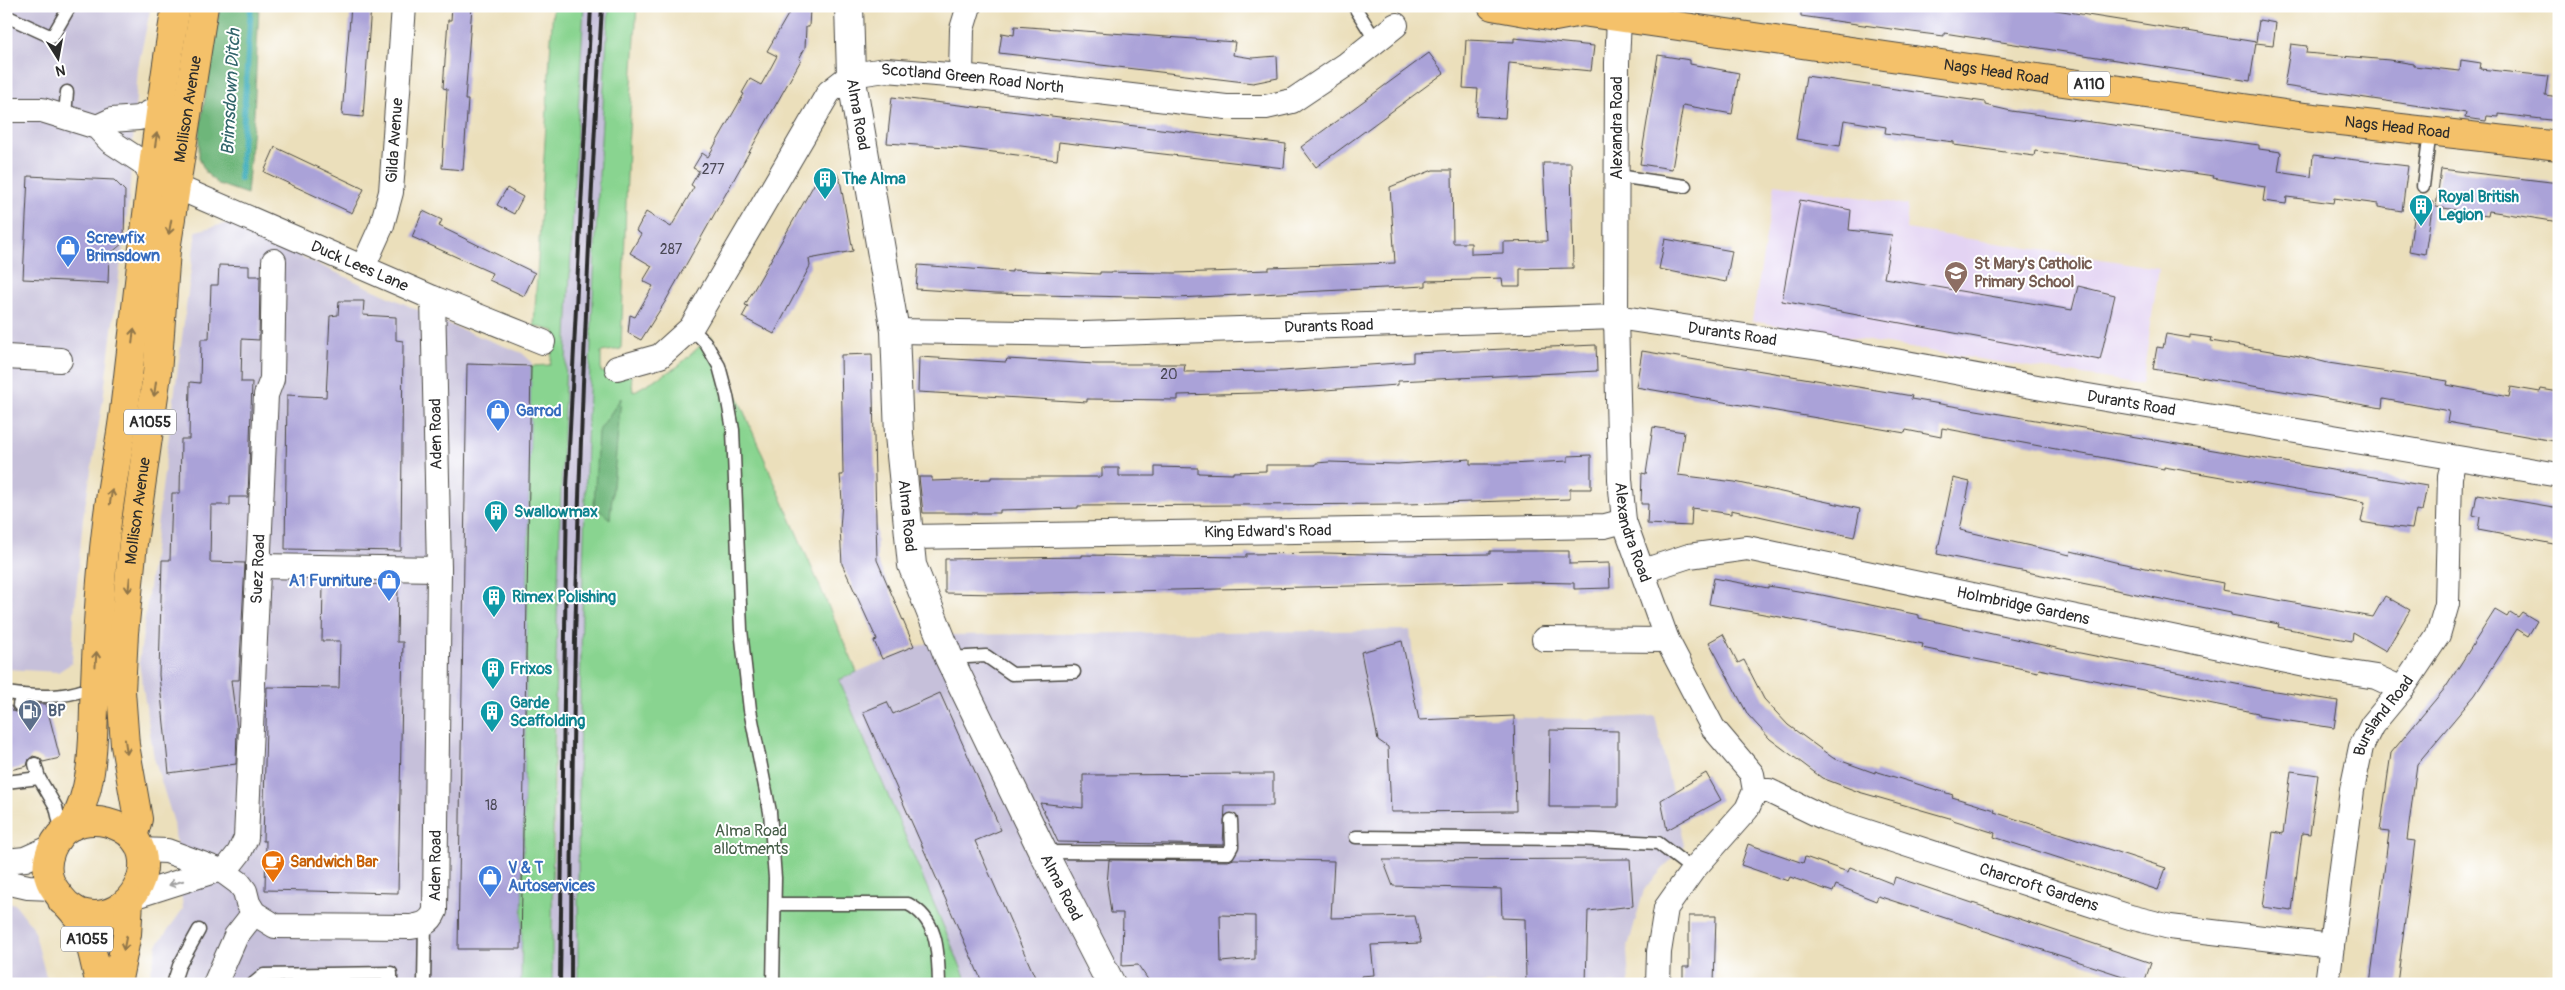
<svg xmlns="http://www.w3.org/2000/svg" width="2565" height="990" font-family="Pangolin,sans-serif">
<rect width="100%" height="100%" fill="#fff"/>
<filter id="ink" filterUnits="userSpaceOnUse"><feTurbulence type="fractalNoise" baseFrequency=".02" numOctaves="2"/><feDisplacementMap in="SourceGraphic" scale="10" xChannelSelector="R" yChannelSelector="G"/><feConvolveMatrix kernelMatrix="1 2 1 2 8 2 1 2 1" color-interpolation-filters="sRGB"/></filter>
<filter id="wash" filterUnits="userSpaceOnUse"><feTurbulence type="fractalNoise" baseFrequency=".0096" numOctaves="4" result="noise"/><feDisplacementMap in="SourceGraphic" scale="20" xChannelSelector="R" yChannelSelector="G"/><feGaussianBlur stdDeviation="1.12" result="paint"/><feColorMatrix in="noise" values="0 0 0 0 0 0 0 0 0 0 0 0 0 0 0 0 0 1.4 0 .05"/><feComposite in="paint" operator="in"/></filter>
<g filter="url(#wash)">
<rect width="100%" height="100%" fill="#ebdfbb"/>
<polygon fill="#e3d3f3" points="1775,184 1908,205 1906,229 2159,268 2142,384 1940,353 1752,321"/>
<g fill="#c6c0da">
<polygon points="6,6 151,6 138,67 129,199 103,400 83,518 74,615 72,663 58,672 6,669"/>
<polygon points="584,6 609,6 598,193 583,570 578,844 578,984 552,984 558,551 573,202"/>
<polygon points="228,223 455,327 522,353 532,362 521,984 148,984 157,945 183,909 174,823 154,758 139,663 196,231"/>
<polygon points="1410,630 1420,716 1590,719 1655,716 1684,845 1644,890 1627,950 1629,984 968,984 838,680 916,647 951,635"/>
<polygon points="6,902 15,904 33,927 48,984 6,984"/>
</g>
<g fill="#89d490" stroke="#5a805e" fill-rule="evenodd">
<path d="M553 6H584C565 332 552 658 552 984H521L531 366 550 365 555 331 534 326Z"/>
<path d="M609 6H637L628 147 621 349 601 352V372L631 376 633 392 677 367 711 336 857 672 839 680 968 984H578C577 658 588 332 609 6ZM620 399 610 518 594 506Z"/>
</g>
<g fill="#6eb67a" stroke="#4c7052">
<polygon points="220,6 259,6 254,114 247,194 218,184 206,173 199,158 199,134"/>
<polygon points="621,398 610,519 594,506 598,432"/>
</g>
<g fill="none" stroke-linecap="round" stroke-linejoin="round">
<polyline stroke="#3babb9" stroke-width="6" points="240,179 251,6"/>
</g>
<g id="blocks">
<g fill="#aaa2d8" fill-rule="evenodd">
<polygon points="351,6 371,6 363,117 342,115"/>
<polygon points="452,6 472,6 465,100 468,100 463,170 442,168 447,89 443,88 448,20 451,20"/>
<polygon points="793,6 807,6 807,9 810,9 809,27 806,27 805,48 799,59 801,60 665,302 641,340 628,333 630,315 635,317 653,286 643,281 652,266 630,253 641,234 636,231 646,212 671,227 694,187 691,185 699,171 693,168 702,153 708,157 744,94 742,93 750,79 761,85 769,71 777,56 767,51"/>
<polygon points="1801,6 2031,6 2256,42 2259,20 2276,23 2273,45 2256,43 2250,81 1944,33 1944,36 1912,32 1801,16"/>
<polygon points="1015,26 1235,42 1233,55 1252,58 1277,56 1278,78 1253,83 999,53 1002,33 1014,35"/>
<polygon points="1514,38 1594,46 1591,71 1509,63 1505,118 1476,116 1478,89 1463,88 1466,40 1514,42"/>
<polygon points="2291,44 2307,46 2306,53 2389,60 2414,64 2414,66 2460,71 2461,60 2481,63 2480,69 2548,76 2545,95 2559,97 2559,121 2499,114 2499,117 2487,116 2486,121 2465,118 2466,113 2454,111 2284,86"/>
<polygon points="1429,53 1444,73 1316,167 1301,147"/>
<polygon points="1658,55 1690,60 1690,64 1739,73 1732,114 1683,105 1672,169 1640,164"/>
<polygon points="1806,76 1985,102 1985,105 2011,111 2259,145 2259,149 2281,152 2278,172 2311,177 2313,155 2408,166 2402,211 2378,207 2378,204 2334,198 2333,203 2287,197 2286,204 2263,201 2265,187 2213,178 2214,176 2035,151 2034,156 1954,145 1954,142 1885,133 1886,127 1844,120 1840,146 1796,139"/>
<polygon points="892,97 1286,144 1284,168 1059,142 1057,160 961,148 887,143"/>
<polygon points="275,147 364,189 352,213 264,172"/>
<polygon points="1543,163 1571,163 1573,268 1520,269 1520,286 1503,286 1502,278 1471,279 1471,280 1426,281 1426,286 1177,298 995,294 916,289 918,265 1012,272 1012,270 1100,274 1100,272 1175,273 1269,270 1269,267 1395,263 1390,187 1433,170 1452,170 1453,243 1471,243 1471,254 1503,253 1503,242 1547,241"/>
<polygon points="2441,169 2559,183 2559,222 2489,211 2488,216 2464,213 2464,211 2436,207"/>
<polygon points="825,171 837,174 840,180 853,251 809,259 810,266 774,334 742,317 748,306 745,305 820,174"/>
<polygon points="28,176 114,180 125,191 124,242 109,255 108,283 23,279"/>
<polygon points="507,188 523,197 514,214 497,205"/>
<polygon points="1800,200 1851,210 1849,230 1892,235 1884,278 2072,310 2078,286 2115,295 2100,360 1782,301"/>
<polygon points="2417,200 2433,202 2425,254 2409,251"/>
<polygon points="423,211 442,220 439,226 535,273 524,296 489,280 492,273 412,237"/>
<polygon points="1665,239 1732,251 1726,282 1659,269"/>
<polygon points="219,265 249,266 249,276 260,276 259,340 242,339 241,382 252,382 248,497 230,497 230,505 211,505 210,562 245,563 239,680 231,680 237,727 236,764 169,773 159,675 162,560 170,560 172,493 180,493 181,439 189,439 190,382 200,383 201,339 209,339 211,285 218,285"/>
<polygon points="339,301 364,301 363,315 396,317 396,340 403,341 401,551 285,549 287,395 326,397 330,316 338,315"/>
<polygon points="2166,334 2190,338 2190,335 2212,338 2211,341 2300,356 2328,363 2448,381 2447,385 2509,397 2511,387 2540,392 2541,389 2559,392 2559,442 2447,422 2449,411 2383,399 2382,408 2153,369 2157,347 2163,348"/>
<polygon points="1596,345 1597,371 1398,381 1398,385 1295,392 1178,395 1178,400 1087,399 1087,402 918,392 919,357 1006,362 1007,359 1095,364 1185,364 1184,372 1282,371 1413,362 1413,353"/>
<polygon points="1642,351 1912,396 1911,399 2427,486 2422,511 2416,510 2412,529 2379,525 2361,522 2365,502 2359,501 2164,467 2164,469 1942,428 1941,437 1906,430 1905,433 1636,387"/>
<polygon points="872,354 877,560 914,646 882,659 874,641 877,640 842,564 840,529 842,501 840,475 843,475 841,355"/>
<polygon points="467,364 531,366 521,949 458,949"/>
<polygon points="1653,427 1684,432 1678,475 1735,482 1860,509 1854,537 1731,510 1731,514 1692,508 1691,526 1647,524 1648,504 1641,504 1642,473 1646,474"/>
<polygon points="1591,455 1591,489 1570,489 1570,499 1407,504 1078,506 1078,508 1000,510 1000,513 923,513 919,477 932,477 932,481 991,479 991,477 1102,477 1102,468 1119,468 1119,476 1155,476 1155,467 1198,468 1198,473 1233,474 1233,472 1266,471 1266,465 1316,465 1316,463 1329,462 1398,464 1470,459 1470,464 1510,464 1568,461 1568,456"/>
<polygon points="1953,478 1970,482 1960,530 2070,555 2071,551 2115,562 2223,583 2222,590 2373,617 2385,596 2410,610 2386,651 2353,632 2352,641 2278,627 2279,624 2231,615 2231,613 1937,554"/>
<polygon points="2477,494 2559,508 2559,545 2478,530 2480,517 2473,515"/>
<polygon points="1490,551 1569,551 1569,564 1609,563 1610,588 1574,589 1574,583 1527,582 998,594 945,593 945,559 1082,557 1082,555 1246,557 1246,554 1325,553 1406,555 1490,554"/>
<polygon points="1714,578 1768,588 1768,586 1822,595 1919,615 1919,618 2070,651 2256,688 2338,701 2334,728 2258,716 2258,713 2039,669 2038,672 1922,648 1923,644 1862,632 1709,604"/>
<polygon points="323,583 398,585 397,642 403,642 398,893 265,890 266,841 263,841 267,687 339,688 340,641 322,641"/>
<polygon points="2495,610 2507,617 2510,612 2518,617 2522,612 2537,621 2528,636 2517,629 2475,695 2417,764 2407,840 2415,841 2397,984 2370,984 2389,832 2380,831 2391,753 2446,687"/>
<polygon points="1723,634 1738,663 1744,660 1764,699 1788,725 1833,758 1875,773 1875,771 1953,795 1952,797 1995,810 1994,812 2166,868 2158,890 1994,837 1995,833 1953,820 1953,819 1859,792 1822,778 1770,739 1748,715 1709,642"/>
<polygon points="1402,641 1419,720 1514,716 1516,811 1391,812 1388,747 1378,740 1361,652"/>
<polygon points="940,693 1001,830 975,841 1038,984 983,984 863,712 887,702 893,714"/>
<polygon points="28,704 46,704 60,758 43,762 40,758 33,756 29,759 27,766 6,771 6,707 11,706 13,711 20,713 25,711"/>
<polygon points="1550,730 1618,731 1618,807 1549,807"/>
<polygon points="2291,771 2318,775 2310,834 2302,833 2292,911 2263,907 2273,832 2283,834"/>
<polygon points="1706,773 1721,800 1667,830 1661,800"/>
<polygon points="1273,774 1273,806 1225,806 1223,845 1058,842 1040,803 1083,808 1083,775"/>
<polygon points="1748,844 1803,863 1805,857 1848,872 1850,867 1893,884 1895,877 2151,963 2144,983 1878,896 1876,901 1836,885 1833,892 1790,877 1788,881 1741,865"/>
<path d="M1234 859 1334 861 1331 918 1415 916 1421 943 1371 945 1374 975 1361 976 1363 984H1151L1138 965 1122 966 1123 913H1111L1107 884 1109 860 1228 861ZM1220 915 1255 916V959L1221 962Z"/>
<polygon points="1630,859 1633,906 1588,911 1586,984 1526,984 1525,919 1502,918 1501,889 1393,886 1383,860"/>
<polygon points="1689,916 1716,916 1714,984 1683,984 1683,967 1689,967"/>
</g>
</g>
</g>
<g filter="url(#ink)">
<use href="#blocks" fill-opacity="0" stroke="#484641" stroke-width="1"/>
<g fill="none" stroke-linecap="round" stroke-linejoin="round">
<g stroke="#484641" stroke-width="15">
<g id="service">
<polyline points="1354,6 1376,41"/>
<polyline points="6,16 52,37 70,6"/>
<polyline points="65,115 67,92"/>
<polyline points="1618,176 1685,186"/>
<polyline points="2423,186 2430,131"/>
<polyline points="691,328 705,342 719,366 727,396 733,430 741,630 750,710 770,812 775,878 773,984"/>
<polyline points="949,658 986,656 1012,674 1074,672"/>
<polyline points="6,693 22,695"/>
<path d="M19 705 22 695C49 697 70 697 94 686"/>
<polyline points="35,764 39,778 56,807 62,833"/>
<polyline points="6,782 39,778"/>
<polyline points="1356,837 1575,839 1658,843 1693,870"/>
<polyline points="1043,852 1228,853 1232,846 1231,820"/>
<path d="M775 904H908C939 920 938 953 939 984"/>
<polyline points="173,984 179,966 199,930"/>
<polyline points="253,984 264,975 391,973 391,984"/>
<polyline points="424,984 425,924"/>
</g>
</g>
<g stroke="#484641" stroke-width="26">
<g id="minor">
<path id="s1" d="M1619 19 1617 63 1616 317 1620 479 1624 521 1667 640 1713 728 1752 774 1755 791 1747 809 1693 870 1666 908 1659 952 1658 984"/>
<polyline points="961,76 962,29 969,6"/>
<polyline points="6,110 42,110 97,127 110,141 142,162 151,173"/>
<polyline points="97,127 112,120 139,118 161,107"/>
<path id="s2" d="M177 187 433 298 543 342"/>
<path id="s3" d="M363 267 382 225 391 192 404 6"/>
<path id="s4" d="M895 331 1084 334 1616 317 1819 347 2064 392 2559 475"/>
<polyline points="6,357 60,360"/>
<path id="s5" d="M617 368 660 356 691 328 829 92 851 75 886 70 961 76 1226 107H1266L1292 101 1347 64 1396 25"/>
<path id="s6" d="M909 537 1605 526 1624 521"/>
<polyline points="258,566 439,569"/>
<path id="s7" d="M1643 571 1689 556 1747 548 2320 668 2376 677 2402 689"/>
<polyline points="1544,639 1667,640"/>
<path id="s8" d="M1755 791H1769L1825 818 2130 917 2170 927 2332 946"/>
<path id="s9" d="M139 850 167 851 224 872 239 883 245 891 248 903 254 913 275 926 411 927C423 925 430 923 435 911L439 569 433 298"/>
<polyline points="6,861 25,859 52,847"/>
<path id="s10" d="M224 872 239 853 246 838 266 395 272 379 274 261"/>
<polyline points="6,882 28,887 52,888"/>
<polyline points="135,896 217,870"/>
<polyline points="215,984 236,936 254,913"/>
<path id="s11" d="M2327 984 2352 790 2361 747 2372 725 2402 689 2438 635 2447 604 2450 477 2454 458"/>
</g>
</g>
<g stroke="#484641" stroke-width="30">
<g id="tertiary">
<path id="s12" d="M849 6 851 75 895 331 899 435 912 565 949 658 1043 852 1111 984"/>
</g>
</g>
<g stroke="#484641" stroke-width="30">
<g id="primary">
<path id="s13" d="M1492 6 1555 17 1582 12 2305 117 2559 146"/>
<path d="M72 826C97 783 92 733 95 684 97 633 100 581 106 531 110 491 119 451 124 411 140 276 154 141 176 6"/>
<path id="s14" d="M133 837 138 819 125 745 121 691 124 633 133 543 157 374 166 250 204 6"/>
<path d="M62 901C68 905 75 911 81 913 133 928 168 853 121 828 105 820 87 818 70 827 61 832 55 841 51 850 37 887 68 899 83 925 91 940 95 967 100 984"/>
<polyline points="117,984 127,934 129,901"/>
</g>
</g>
<use href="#service" stroke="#fff" stroke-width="12"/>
<use href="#minor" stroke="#fff" stroke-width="24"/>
<use href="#tertiary" stroke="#fff" stroke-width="28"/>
<use href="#primary" stroke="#f4c16a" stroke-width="28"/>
<g stroke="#2b2b2b" stroke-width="4">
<polyline points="560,984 567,489 591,6"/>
<path d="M571 984C571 658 582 332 602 6"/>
</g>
</g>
<defs><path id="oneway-shaft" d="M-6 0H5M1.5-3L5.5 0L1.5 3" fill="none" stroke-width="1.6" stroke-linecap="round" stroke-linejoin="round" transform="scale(1.25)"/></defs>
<g stroke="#90764a">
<use href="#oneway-shaft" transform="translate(156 140) rotate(-82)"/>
<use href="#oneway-shaft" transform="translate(170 227) rotate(100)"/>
<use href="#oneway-shaft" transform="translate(133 336) rotate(-84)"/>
<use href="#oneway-shaft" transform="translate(155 389) rotate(98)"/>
<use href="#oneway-shaft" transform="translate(111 497) rotate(-81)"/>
<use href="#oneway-shaft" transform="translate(129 585) rotate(96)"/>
<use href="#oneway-shaft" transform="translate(96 659) rotate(-86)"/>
<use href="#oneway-shaft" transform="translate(126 747) rotate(82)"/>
<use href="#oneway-shaft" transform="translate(125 943) rotate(101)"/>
</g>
<use stroke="#a0a0a0" href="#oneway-shaft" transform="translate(176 883) rotate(163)"/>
</g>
<defs>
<g id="building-pin" transform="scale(1.25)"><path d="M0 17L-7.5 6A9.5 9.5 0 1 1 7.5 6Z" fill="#0f9aa8" stroke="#fff"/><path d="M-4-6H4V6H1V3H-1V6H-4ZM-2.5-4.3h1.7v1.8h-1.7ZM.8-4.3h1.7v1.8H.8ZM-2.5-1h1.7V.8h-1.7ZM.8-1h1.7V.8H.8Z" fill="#fff"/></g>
<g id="shop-pin" transform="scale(1.25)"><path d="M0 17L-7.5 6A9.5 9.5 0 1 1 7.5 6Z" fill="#3f7fe0" stroke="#fff"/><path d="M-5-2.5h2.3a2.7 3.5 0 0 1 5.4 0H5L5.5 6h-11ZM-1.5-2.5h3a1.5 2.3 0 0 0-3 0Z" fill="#fff"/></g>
<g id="school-pin" transform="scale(1.25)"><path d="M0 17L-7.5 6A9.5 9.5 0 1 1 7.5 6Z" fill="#8d6e63" stroke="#fff"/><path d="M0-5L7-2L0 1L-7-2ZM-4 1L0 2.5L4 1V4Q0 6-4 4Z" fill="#fff"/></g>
<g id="fuel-pin" transform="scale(1.25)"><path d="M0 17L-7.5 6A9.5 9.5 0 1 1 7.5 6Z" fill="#5c6f8a" stroke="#fff"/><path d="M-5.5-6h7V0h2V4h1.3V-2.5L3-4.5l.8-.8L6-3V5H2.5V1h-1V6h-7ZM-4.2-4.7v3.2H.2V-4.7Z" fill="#fff"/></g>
<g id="cafe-pin" transform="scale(1.25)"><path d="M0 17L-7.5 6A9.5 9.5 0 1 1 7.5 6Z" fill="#e8710a" stroke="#fff"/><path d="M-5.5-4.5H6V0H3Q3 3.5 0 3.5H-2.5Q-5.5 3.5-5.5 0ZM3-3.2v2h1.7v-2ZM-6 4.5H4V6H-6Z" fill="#fff"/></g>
</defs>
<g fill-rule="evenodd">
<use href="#building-pin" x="825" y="179"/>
<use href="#building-pin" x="2421" y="206"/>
<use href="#shop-pin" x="68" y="247"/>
<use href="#school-pin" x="1956" y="273"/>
<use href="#shop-pin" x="498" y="411"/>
<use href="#building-pin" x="496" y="512"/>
<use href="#shop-pin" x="389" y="581"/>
<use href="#building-pin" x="494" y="597"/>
<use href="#building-pin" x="493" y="669"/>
<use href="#fuel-pin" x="30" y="711"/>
<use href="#building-pin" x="492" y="712"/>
<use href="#cafe-pin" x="273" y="862"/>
<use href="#shop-pin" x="490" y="877"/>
</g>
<g text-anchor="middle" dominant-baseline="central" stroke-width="4" stroke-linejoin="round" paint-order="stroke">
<g font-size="14" fill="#4b4956">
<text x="713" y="169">277</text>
<text x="671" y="249">287</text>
<text x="1169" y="374">20</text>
<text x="491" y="805">18</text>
</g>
<g fill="#fff" stroke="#6b6b6b" stroke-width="1">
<rect x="2068" y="71.5" width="42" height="25" rx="4"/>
<rect x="124" y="409.5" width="52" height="25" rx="4"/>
<rect x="61" y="926.5" width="52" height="25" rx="4"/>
</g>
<g font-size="15" font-weight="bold" fill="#2b2b2b">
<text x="2089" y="84">A110</text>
<text x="150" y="422">A1055</text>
<text x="87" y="939">A1055</text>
</g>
<g font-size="16" fill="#2b2b2b" stroke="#fff">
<text stroke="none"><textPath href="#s13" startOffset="510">Nags Head Road</textPath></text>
<text stroke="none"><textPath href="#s5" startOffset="510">Scotland Green Road North</textPath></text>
<text stroke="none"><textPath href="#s14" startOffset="734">Mollison Avenue</textPath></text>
<text stroke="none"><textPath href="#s12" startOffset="109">Alma Road</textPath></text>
<text stroke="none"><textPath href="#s13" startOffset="915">Nags Head Road</textPath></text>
<text transform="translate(1617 128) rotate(-90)">Alexandra Road</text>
<text stroke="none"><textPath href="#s3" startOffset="132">Gilda Avenue</textPath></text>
<text stroke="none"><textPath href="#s2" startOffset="199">Duck Lees Lane</textPath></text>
<text stroke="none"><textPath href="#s4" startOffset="434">Durants Road</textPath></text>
<text stroke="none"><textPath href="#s4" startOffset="839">Durants Road</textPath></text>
<text stroke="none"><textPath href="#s4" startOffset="1244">Durants Road</textPath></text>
<text transform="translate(436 434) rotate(-91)">Aden Road</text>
<text stroke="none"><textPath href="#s14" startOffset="329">Mollison Avenue</textPath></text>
<text stroke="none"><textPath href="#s12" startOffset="514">Alma Road</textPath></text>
<text stroke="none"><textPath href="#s6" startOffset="359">King Edward's Road</textPath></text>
<text stroke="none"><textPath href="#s1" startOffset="515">Alexandra Road</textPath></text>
<text stroke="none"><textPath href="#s10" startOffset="310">Suez Road</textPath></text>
<text stroke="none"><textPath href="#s7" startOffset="389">Holmbridge Gardens</textPath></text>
<text stroke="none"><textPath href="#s11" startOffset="278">Bursland Road</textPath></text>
<text stroke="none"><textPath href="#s9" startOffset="378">Aden Road</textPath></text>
<text stroke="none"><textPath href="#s12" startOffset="919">Alma Road</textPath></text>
<text stroke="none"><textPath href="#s8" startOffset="301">Charcroft Gardens</textPath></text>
</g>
<g font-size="16" font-weight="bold" fill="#0d838f" stroke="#fff" text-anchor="start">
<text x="842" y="179">The Alma</text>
<text x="2438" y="197">Royal British<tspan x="2438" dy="18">Legion</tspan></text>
<text x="514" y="512">Swallowmax</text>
<text x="512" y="597">Rimex Polishing</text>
<text x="510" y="669">Frixos</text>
<text x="510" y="703">Garde<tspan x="510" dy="18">Scaffolding</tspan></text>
</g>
<g font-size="16" font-weight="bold" fill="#366cbe" stroke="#fff" text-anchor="start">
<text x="86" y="238">Screwfix<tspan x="86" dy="18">Brimsdown</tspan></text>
<text x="516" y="411">Garrod</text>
<text x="372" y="581" text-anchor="end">A1 Furniture</text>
<text x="508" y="868">V &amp; T<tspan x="508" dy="18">Autoservices</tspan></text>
</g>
<g font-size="16" font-weight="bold" fill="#785e54" stroke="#fff" text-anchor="start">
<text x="1974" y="264">St Mary's Catholic<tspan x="1974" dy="18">Primary School</tspan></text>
</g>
<g font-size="16" font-weight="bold" fill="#4e5e75" stroke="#fff" text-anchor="start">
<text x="48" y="711">BP</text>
</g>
<g font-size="16" fill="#475e49" stroke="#fff">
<text x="751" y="831">Alma Road<tspan x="751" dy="18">allotments</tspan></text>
</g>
<g font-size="16" font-weight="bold" fill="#c56008" stroke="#fff" text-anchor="start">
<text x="290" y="862">Sandwich Bar</text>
</g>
<g font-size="18" font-style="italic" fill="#32656b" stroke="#fff">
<text transform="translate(231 92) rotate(-87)">Brimsdown Ditch</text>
</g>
</g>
<rect width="2565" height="990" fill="none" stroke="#fff" stroke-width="25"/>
<g transform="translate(58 58) rotate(169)" stroke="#ffffff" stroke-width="4" paint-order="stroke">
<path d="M0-4L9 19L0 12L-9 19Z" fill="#2b2b2b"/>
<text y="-8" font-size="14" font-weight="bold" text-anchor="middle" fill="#2b2b2b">N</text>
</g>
</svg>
